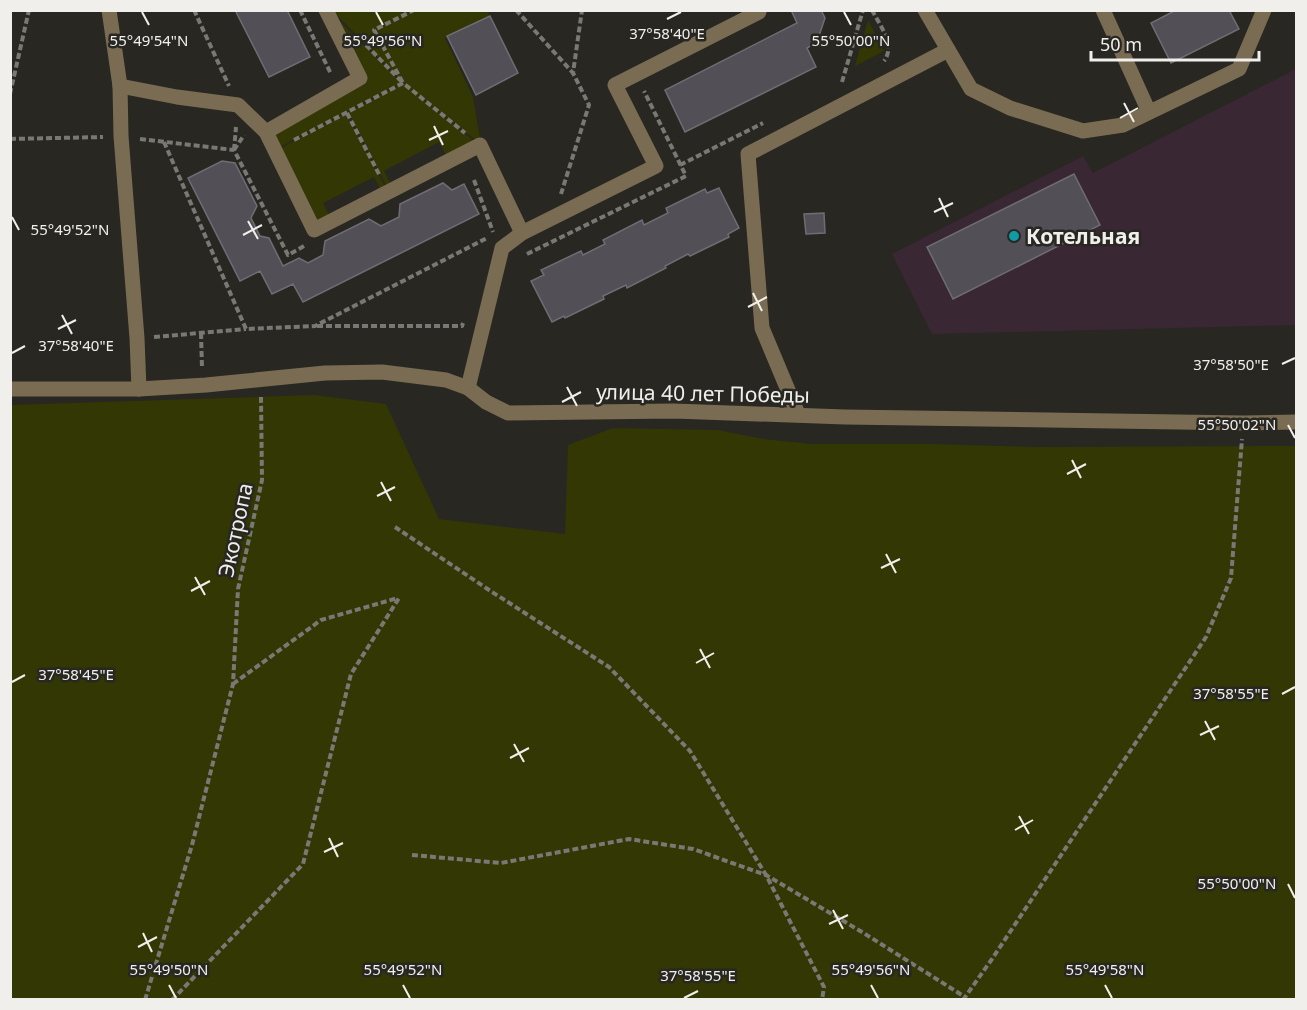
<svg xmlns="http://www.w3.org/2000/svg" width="1307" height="1010" font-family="'Noto Sans',sans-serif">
<rect width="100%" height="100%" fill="#292722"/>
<polygon fill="#392833" points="1296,69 1296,325 932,334 892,254 1083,156 1093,173"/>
<g fill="#323703">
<polygon points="330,11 401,83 278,148 270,131 361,79"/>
<polygon points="333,11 487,11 490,16 445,38 473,97 481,144 406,86 479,145 449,160 439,142 384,171 393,189 389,191 348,112 403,83"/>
<polygon points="868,20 884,51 855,66"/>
<polygon points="346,113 388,192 383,194 374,177 323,203 331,219 319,226 279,149"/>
<polygon points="314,395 386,404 439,519 565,534 568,445 613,428 718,430 763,439 813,444 933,444 1036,447 1296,446 1296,999 11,999 11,405"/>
</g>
<g fill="#525056" stroke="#6f6d73" stroke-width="1.5">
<polygon points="235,10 287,10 310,57 269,77"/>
<polygon points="791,10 821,10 825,18 817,42 807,48 816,67 685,132 665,90 797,23"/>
<polygon points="1176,10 1234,10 1230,12 1239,29 1171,63 1151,23"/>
<polygon points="490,16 518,73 476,95 447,36"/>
<polygon points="222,161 235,163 257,206 251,218 260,236 269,238 283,266 299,258 308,263 323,255 325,241 369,219 381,226 399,217 400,204 443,183 452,190 464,184 479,214 303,302 293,284 272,294 260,271 240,281 188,178"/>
<polygon points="1074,174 1100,225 953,299 927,247"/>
<polygon points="719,188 739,228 728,234 729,237 690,256 688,254 665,266 666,268 627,288 626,285 603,296 604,299 565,318 564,316 552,322 531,281 544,275 541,270 581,251 583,255 605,244 603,240 642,220 644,225 668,213 666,208 705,189 707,193"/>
<polygon points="824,213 825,233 806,234 804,214"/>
</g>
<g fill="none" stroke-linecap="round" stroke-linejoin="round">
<g stroke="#7a7874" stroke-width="4" stroke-dasharray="6 3" stroke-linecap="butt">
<polyline points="194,10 229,86"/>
<polyline points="300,10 331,74"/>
<polyline points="516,10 573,73 582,10"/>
<path d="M872 10C880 26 896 45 884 61"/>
<polyline points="366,45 403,83 374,30 414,10"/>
<polyline points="842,82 863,10"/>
<polyline points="10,94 29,10"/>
<polyline points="347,113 380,176"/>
<polyline points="10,139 103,137"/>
<polyline points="140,139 234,150 288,255 306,245"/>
<polyline points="294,140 403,83 465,133"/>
<polyline points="164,142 246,329 315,326 487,238"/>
<polyline points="234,150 244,135"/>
<polyline points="234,150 236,127"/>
<polyline points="680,165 763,123"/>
<polyline points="474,180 493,232"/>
<polyline points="561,194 589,105 573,73"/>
<polyline points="527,254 686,176 644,91"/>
<polyline points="317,326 462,326 463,323"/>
<polyline points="201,333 202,368"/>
<polyline points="154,337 246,329"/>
<polyline points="395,527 489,590 609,667 690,751 766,875 824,987 822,1000"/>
<polyline points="233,684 321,620 398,598"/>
<polyline points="412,855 501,863 629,839 693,849 766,875 862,932 965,997"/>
<polyline points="145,1000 192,845 233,684 238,589 262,480 261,397"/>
<polyline points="172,1000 303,864 351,674 399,598"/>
<polyline points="963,1000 992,959 1206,637 1231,578 1242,439"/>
</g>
<g stroke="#796c53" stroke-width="15">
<polyline points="109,10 120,86 121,136 137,338 139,389"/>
<polyline points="925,10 971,89 1010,108 1083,131 1123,125 1239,69 1264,10"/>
<polyline points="1103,10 1149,112"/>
<polyline points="120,86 177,97 238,105 266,132 314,230 480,145 522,233"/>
<polyline points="266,132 360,78 326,10"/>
<polyline points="468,388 502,248 522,233 656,166 615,85 759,12 758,10"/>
<polyline points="10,389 139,389 206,385 325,373 382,372 446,380 468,388 486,402 508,413 674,411 845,417 1243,423 1296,422"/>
<polyline points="798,414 762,328 748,154 948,50"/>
</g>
</g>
<path fill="none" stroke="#f1efec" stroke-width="2" d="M142 12 149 25M376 12 383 25M844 12 851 25M667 19 681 12M1124 103 1134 122M1120 118 1138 108M434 126 443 145M429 140 448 131M939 198 948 217M934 212 953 203M12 217 19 230M248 221 258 239M243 235 262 225M753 293 762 311M748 307 767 297M62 315 72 334M58 329 76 320M12 353 25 346M1282 364 1295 358M567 387 577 406M562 402 581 392M1288 425 1295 438M1072 460 1081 478M1067 474 1086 464M381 482 391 501M377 496 395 487M886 554 896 573M881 568 900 559M195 577 205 595M191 591 210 581M700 649 710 668M696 663 714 653M12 682 25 675M1282 694 1295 687M1205 721 1215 740M1200 735 1219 726M514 744 524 762M510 758 529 748M1019 816 1029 834M1015 830 1033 820M329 838 338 857M324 852 343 843M1288 884 1295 898M833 910 843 929M829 924 848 915M143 933 152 952M138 947 157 937M169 985 176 998M403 985 410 998M871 985 878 998M1105 985 1112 998M684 998 698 991"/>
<circle fill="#0f9aa8" stroke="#292722" stroke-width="2" cx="1014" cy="236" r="6"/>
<g text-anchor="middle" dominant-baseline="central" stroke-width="5" stroke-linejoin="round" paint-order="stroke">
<g font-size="21" font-weight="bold" fill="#f1efec" stroke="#292722" text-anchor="start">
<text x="1026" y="236">Котельная</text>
</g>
<g font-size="21" fill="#f1efec" stroke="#292722">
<text transform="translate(703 393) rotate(1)">улица 40 лет Победы</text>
<text transform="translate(235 530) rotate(-78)">Экотропа</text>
</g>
</g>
<g font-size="15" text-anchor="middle" fill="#f1efec" stroke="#292722" stroke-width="5" stroke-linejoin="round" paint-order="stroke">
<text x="667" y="39">37°58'40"E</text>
<text x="149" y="46">55°49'54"N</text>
<text x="383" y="46">55°49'56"N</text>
<text x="851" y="46">55°50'00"N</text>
<text x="70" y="235">55°49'52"N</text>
<text x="76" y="351">37°58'40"E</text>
<text x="1231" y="370">37°58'50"E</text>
<text x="1237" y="430">55°50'02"N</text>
<text x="76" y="680">37°58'45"E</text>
<text x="1231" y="699">37°58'55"E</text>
<text x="1237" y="889">55°50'00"N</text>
<text x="169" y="975">55°49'50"N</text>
<text x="403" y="975">55°49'52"N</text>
<text x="871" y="975">55°49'56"N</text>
<text x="1105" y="975">55°49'58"N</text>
<text x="698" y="981">37°58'55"E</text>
</g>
<rect width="1307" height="1010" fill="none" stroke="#f1efec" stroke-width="24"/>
<path d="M1091 51v9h168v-9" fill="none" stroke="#f1efec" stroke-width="3"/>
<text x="1100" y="51" font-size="18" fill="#f1efec" stroke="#292722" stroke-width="4.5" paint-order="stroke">50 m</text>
</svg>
